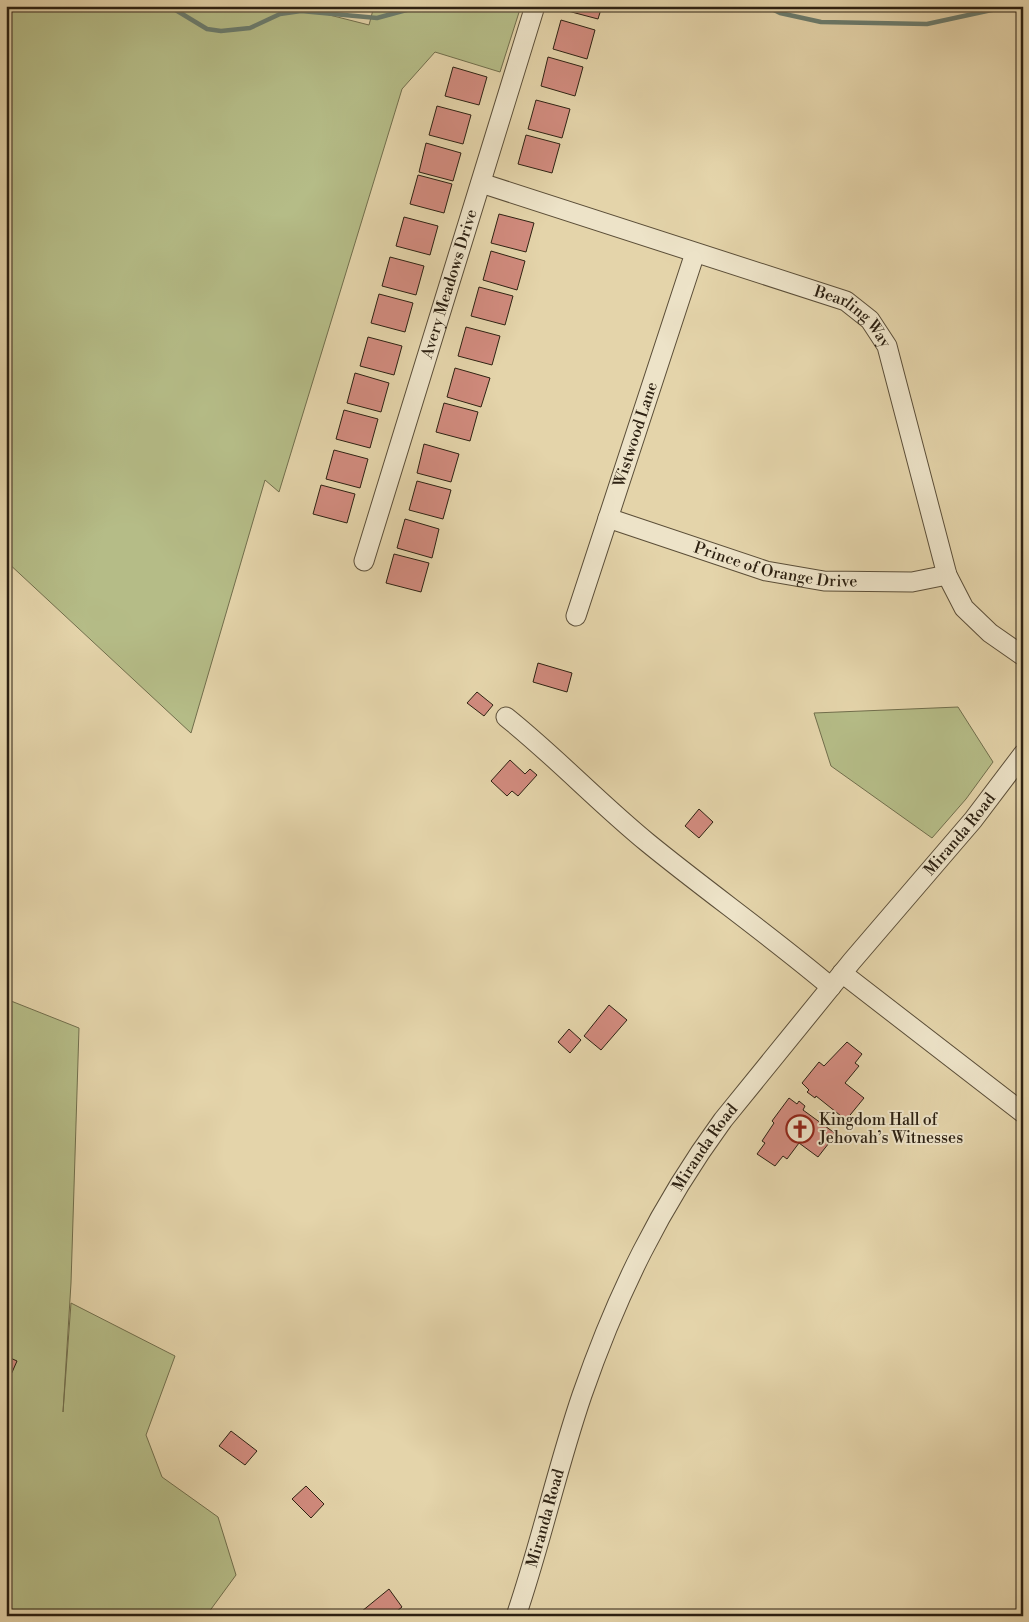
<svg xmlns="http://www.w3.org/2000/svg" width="1029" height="1622" font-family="'Libre Bodoni',serif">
<rect width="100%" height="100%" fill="#e4d4aa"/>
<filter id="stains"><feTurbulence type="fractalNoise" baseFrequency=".004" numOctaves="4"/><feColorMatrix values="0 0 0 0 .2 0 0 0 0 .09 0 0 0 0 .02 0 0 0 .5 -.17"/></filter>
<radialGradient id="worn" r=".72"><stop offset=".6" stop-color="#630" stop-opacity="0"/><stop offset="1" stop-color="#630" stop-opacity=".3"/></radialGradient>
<g fill="#b5bc87" stroke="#716e4c">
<polygon points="6,6 294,6 369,25 374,6 521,6 500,72 435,52 402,89 279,492 265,480 191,733 6,561"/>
<polygon points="958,707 993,762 966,799 932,838 831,766 814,713"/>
<polygon points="6,999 79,1028 71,1283 63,1412 71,1303 175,1356 146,1435 162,1477 218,1517 236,1575 206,1616 6,1616"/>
</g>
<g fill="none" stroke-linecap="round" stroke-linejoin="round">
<g stroke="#6b7c6e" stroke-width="4.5">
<polyline points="169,6 207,29 221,31 250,28 280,14 301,11 377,18 421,6"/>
<polyline points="766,6 780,13 821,22 927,24 1010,6"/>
</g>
</g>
<g fill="#d18b7e" stroke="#2d2112">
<polygon points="565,6 602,6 598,19 564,10"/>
<polygon points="561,20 595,30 587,59 553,49"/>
<polygon points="548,57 583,67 575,96 541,86"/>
<polygon points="453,67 487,77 479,105 445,96"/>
<polygon points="536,100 570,109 562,138 528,129"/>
<polygon points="437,106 471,115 463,144 429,135"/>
<polygon points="526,135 560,144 552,173 518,164"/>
<polygon points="426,143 461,153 453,181 419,172"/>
<polygon points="418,175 452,184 444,213 410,204"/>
<polygon points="499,214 534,223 526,252 491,243"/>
<polygon points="404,217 438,226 430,255 396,246"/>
<polygon points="491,251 525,261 517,290 483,280"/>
<polygon points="390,257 424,266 416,295 382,286"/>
<polygon points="479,287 513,296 505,325 471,316"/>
<polygon points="379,294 413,303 405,332 371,323"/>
<polygon points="466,327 500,336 492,365 458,356"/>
<polygon points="368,337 402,346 394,375 360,366"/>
<polygon points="455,368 490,378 481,407 447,397"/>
<polygon points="355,373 389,383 381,412 347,403"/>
<polygon points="444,403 478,412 470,441 436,432"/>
<polygon points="344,410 378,419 370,448 336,439"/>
<polygon points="424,444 459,454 451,482 417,473"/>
<polygon points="334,450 368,459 360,488 326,479"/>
<polygon points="417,481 451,490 443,519 409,510"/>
<polygon points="321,485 355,494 347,523 313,514"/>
<polygon points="405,519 439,529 432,558 397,548"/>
<polygon points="394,554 429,563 421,592 386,583"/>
<polygon points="538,663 572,673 567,692 533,682"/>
<polygon points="477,692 493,705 484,716 467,703"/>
<polygon points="510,760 525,774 530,769 537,775 518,796 512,791 507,796 491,781"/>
<polygon points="699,809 713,822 699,838 685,826"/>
<polygon points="609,1005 627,1020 601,1050 584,1036"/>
<polygon points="569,1029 581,1040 570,1053 558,1042"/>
<polygon points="847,1042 862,1054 855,1063 859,1066 845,1083 864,1098 846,1120 816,1096 815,1098 807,1092 809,1090 802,1083 819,1062 824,1066"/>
<polygon points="789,1098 797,1104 799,1101 805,1106 803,1110 836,1134 818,1157 799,1143 787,1159 783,1156 775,1166 757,1154 765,1143 762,1141 774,1123 772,1121"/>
<polygon points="6,1356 17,1361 6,1386"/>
<polygon points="231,1431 257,1451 245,1465 219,1446"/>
<polygon points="306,1486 324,1504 311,1518 292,1499"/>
<polygon points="389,1589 402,1607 391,1616 356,1616"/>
</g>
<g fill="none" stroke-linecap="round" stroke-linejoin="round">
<g stroke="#5b4e38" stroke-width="21">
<g id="minor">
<path id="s1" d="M481 183 846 301 870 320 887 346 947 575 964 608 990 633 1023 656"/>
<path id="s2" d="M608 518 766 571 824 581 912 582 947 575"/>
<path id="s3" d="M364 561 535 6"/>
<path id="s4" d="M576 616 695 253"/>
<path d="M506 717C556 757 599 803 648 843 708 892 772 937 831 987"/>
<polyline points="842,973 1023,1113"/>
<path id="s5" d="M516 1616C541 1543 557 1468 582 1395 617 1294 660 1206 723 1120L852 961 973 820 1023 754"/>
</g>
</g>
<use href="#minor" stroke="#ede3c8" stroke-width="19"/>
</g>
<defs>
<g id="church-ring" transform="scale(1.4375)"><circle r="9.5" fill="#ede3c8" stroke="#8f2418" stroke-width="1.5"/><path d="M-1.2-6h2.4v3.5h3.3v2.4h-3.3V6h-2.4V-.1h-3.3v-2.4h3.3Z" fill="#8f2418"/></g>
</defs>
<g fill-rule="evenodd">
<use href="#church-ring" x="800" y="1129"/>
</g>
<g text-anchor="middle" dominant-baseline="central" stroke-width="4" stroke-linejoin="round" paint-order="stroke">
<g font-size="16" fill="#2d2112" stroke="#ede3c8">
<text stroke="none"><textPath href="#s3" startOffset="290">Avery Meadows Drive</textPath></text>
<text stroke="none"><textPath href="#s1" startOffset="398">Bearling Way</textPath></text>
<text stroke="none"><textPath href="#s4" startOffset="191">Wistwood Lane</textPath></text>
<text stroke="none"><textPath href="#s2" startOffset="175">Prince of Orange Drive</textPath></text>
<text stroke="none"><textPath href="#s5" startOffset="912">Miranda Road</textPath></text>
<text stroke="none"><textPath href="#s5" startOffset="508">Miranda Road</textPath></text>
<text stroke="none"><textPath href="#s5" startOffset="102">Miranda Road</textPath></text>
</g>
<g font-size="16" fill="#2d2112" stroke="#ede3c8" text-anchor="start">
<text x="819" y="1120">Kingdom Hall of<tspan x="819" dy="18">Jehovah’s Witnesses</tspan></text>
</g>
</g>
<rect width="1029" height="1622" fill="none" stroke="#e4d4aa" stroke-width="25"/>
<rect x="8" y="8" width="1014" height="1607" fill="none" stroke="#2d2112" stroke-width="2.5"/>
<rect x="12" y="12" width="1004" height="1597" fill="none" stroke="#2d2112"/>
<rect width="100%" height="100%" filter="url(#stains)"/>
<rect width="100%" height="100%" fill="url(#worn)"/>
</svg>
